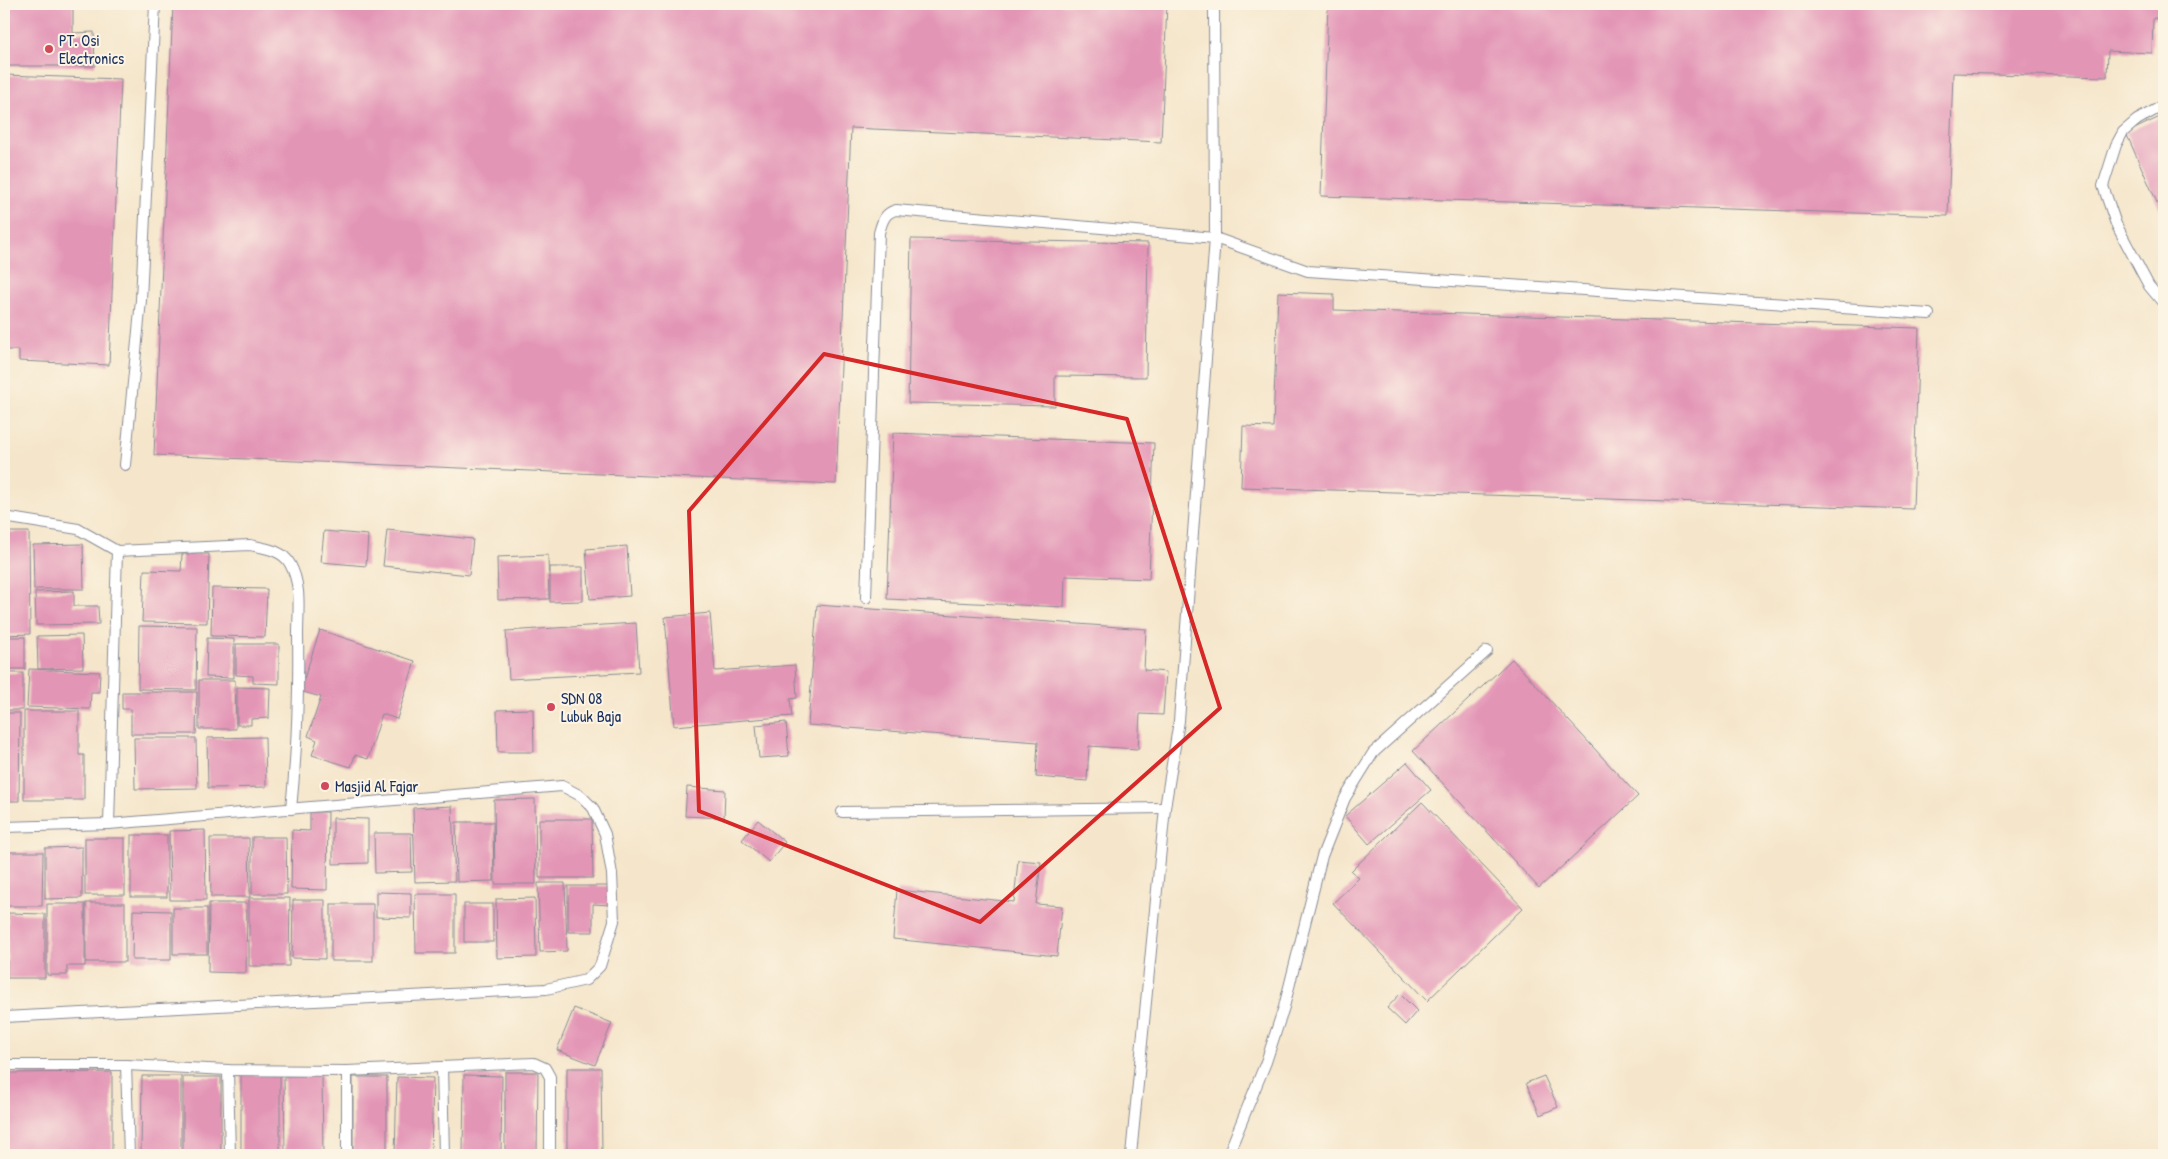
<svg xmlns="http://www.w3.org/2000/svg" width="2168" height="1159" font-family="'Patrick Hand',sans-serif">
<rect width="100%" height="100%" fill="#fcf5e5"/>
<filter id="ink" filterUnits="userSpaceOnUse"><feTurbulence type="fractalNoise" baseFrequency=".02" numOctaves="2"/><feDisplacementMap in="SourceGraphic" scale="10" xChannelSelector="R" yChannelSelector="G"/><feConvolveMatrix kernelMatrix="1 2 1 2 8 2 1 2 1" color-interpolation-filters="sRGB"/></filter>
<filter id="wash" filterUnits="userSpaceOnUse"><feTurbulence type="fractalNoise" baseFrequency=".0096" numOctaves="4" result="noise"/><feDisplacementMap in="SourceGraphic" scale="20" xChannelSelector="R" yChannelSelector="G"/><feGaussianBlur stdDeviation="1.12" result="paint"/><feColorMatrix in="noise" values="0 0 0 0 0 0 0 0 0 0 0 0 0 0 0 0 0 1.4 0 .05"/><feComposite in="paint" operator="in"/></filter>
<g filter="url(#wash)">
<rect width="100%" height="100%" fill="#f5e6cb"/>
<g id="blocks">
<g fill="#e395b6">
<polygon points="4,4 73,4 73,33 94,32 95,66 4,66"/>
<polygon points="173,4 1167,4 1161,142 851,128 836,484 154,455"/>
<polygon points="1328,4 2164,4 2164,19 2153,18 2152,53 2108,51 2107,77 1953,73 1948,216 1321,196"/>
<polygon points="4,75 121,79 109,365 19,361 19,350 4,350"/>
<polygon points="2164,115 2164,218 2126,133"/>
<polygon points="911,239 1148,243 1146,377 1055,376 1055,406 908,403"/>
<polygon points="1278,292 1334,294 1334,310 1919,328 1913,509 1241,487 1243,426 1273,427"/>
<polygon points="893,433 1154,443 1149,579 1065,576 1064,607 887,599"/>
<polygon points="387,530 473,539 469,575 383,566"/>
<polygon points="324,531 368,535 366,566 321,562"/>
<polygon points="4,532 29,532 30,634 4,635"/>
<polygon points="83,544 84,589 34,589 33,545"/>
<polygon points="627,546 630,596 590,599 586,549"/>
<polygon points="182,554 209,554 207,623 142,622 144,570 181,571"/>
<polygon points="548,555 549,599 498,600 497,557"/>
<polygon points="550,567 583,567 583,601 550,602"/>
<polygon points="212,588 267,589 265,637 211,636"/>
<polygon points="74,591 74,606 98,606 99,624 36,625 35,592"/>
<polygon points="817,605 1146,629 1144,670 1166,672 1163,715 1140,714 1138,749 1089,746 1087,781 1036,777 1038,742 808,725"/>
<polygon points="710,613 715,671 795,665 797,698 790,699 792,716 674,726 665,617"/>
<polygon points="636,623 639,672 509,679 506,631"/>
<polygon points="139,626 197,627 196,690 138,689"/>
<polygon points="320,630 415,661 397,719 382,714 368,759 355,755 351,767 312,755 317,740 308,736 321,697 300,691"/>
<polygon points="82,635 83,668 38,669 37,636"/>
<rect x="4" y="637" width="21" height="32"/>
<polygon points="207,638 234,639 234,678 206,677"/>
<polygon points="236,644 279,644 279,684 253,683 253,676 236,675"/>
<polygon points="1512,659 1638,796 1539,888 1413,751"/>
<polygon points="29,669 100,672 99,692 91,692 90,709 27,707"/>
<rect x="4" y="673" width="19" height="37"/>
<polygon points="199,680 235,680 236,729 199,729"/>
<polygon points="237,687 270,688 269,718 251,719 251,725 237,725"/>
<polygon points="122,692 197,692 196,734 131,734 131,709 122,709"/>
<polygon points="533,709 534,752 498,752 497,710"/>
<polygon points="24,711 79,711 79,755 84,755 84,800 24,800"/>
<polygon points="4,713 20,713 19,801 4,801"/>
<polygon points="786,722 789,756 759,758 756,725"/>
<polygon points="265,737 266,787 208,788 207,738"/>
<polygon points="134,738 196,738 197,788 135,789"/>
<polygon points="1407,762 1431,790 1369,844 1345,816"/>
<polygon points="687,787 725,790 724,818 685,816"/>
<polygon points="535,799 536,884 495,884 494,800"/>
<polygon points="1422,802 1523,908 1427,1001 1333,903 1359,878 1351,871"/>
<polygon points="452,806 455,881 415,882 413,808"/>
<polygon points="310,812 328,812 327,890 291,889 292,830 310,831"/>
<polygon points="333,818 368,819 368,863 333,864"/>
<polygon points="539,819 592,819 593,878 539,878"/>
<polygon points="758,820 785,842 769,862 742,840"/>
<polygon points="456,822 493,822 494,881 457,882"/>
<polygon points="205,830 206,900 170,900 169,831"/>
<polygon points="374,833 411,833 412,872 375,873"/>
<rect x="131" y="835" width="36" height="62"/>
<polygon points="252,837 286,837 287,894 252,894"/>
<rect x="85" y="838" width="40" height="57"/>
<polygon points="210,838 249,838 250,897 211,897"/>
<polygon points="82,847 82,898 45,899 45,848"/>
<polygon points="4,852 43,852 42,906 4,906"/>
<polygon points="1018,860 1041,862 1036,904 1062,906 1057,956 893,939 897,890 1014,902"/>
<polygon points="538,883 565,883 567,951 540,952"/>
<polygon points="568,886 611,886 610,905 593,904 593,932 568,932"/>
<polygon points="376,892 411,893 411,918 376,917"/>
<polygon points="415,894 455,894 455,953 416,953"/>
<polygon points="249,898 290,898 289,966 249,966"/>
<polygon points="535,898 536,957 497,958 496,899"/>
<polygon points="293,900 325,900 325,959 292,958"/>
<rect x="86" y="903" width="39" height="59"/>
<polygon points="209,903 247,903 246,973 208,972"/>
<polygon points="47,904 85,904 85,966 67,966 67,975 47,975"/>
<rect x="331" y="904" width="42" height="57"/>
<rect x="464" y="904" width="29" height="38"/>
<rect x="173" y="908" width="34" height="46"/>
<polygon points="133,910 171,911 171,960 132,960"/>
<polygon points="8,913 45,914 45,978 7,978"/>
<polygon points="4,940 5,940 6,984 4,984"/>
<polygon points="1400,994 1417,1011 1405,1025 1387,1008"/>
<polygon points="574,1008 612,1023 595,1065 557,1050"/>
<polygon points="567,1068 601,1068 602,1155 567,1155"/>
<polygon points="112,1072 112,1155 4,1155 4,1073"/>
<polygon points="505,1072 538,1072 537,1155 505,1155"/>
<rect x="241" y="1075" width="39" height="80"/>
<polygon points="322,1075 323,1155 285,1155 284,1076"/>
<polygon points="464,1075 502,1076 501,1155 463,1155"/>
<polygon points="142,1076 181,1076 181,1155 141,1155"/>
<polygon points="1544,1076 1558,1107 1540,1115 1526,1083"/>
<rect x="183" y="1077" width="38" height="78"/>
<rect x="353" y="1077" width="34" height="78"/>
<polygon points="397,1077 433,1078 431,1155 395,1155"/>
</g>
</g>
</g>
<g filter="url(#ink)">
<use href="#blocks" fill-opacity="0" stroke="#888a94" stroke-width="1"/>
<g fill="none" stroke-linecap="round" stroke-linejoin="round">
<g stroke="#888a94" stroke-width="12">
<g id="lane">
<polyline points="2164,105 2137,120 2123,132 2116,145 2103,186 2116,224 2149,286 2164,304"/>
<polyline points="125,465 141,300 155,4"/>
<polyline points="4,517 78,529 117,551 109,824"/>
<path d="M117 551 250 545C264 548 283 550 290 564 302 585 298 611 298 635 299 693 297 751 291 809"/>
<path d="M866 598 879 233C882 222 884 213 896 210L1215 238 1308 271 1929 314"/>
<polyline points="842,812 1165,808"/>
<polyline points="4,827 109,824 562,786 581,796 593,808 605,834 612,874 614,921 600,966 586,980 546,989 4,1017"/>
<polyline points="4,1065 126,1065 228,1070 347,1071 534,1063 545,1068 550,1077 550,1155"/>
<polyline points="126,1065 129,1155"/>
<polyline points="442,1067 444,1155"/>
<polyline points="228,1070 230,1155"/>
<polyline points="347,1155 347,1071"/>
<polyline points="1131,1155 1165,808 1179,721 1215,238 1214,4"/>
<polyline points="1228,1155 1266,1062 1284,1007 1322,856 1345,798 1373,753 1487,651"/>
</g>
</g>
<use href="#lane" stroke="#fff" stroke-width="10"/>
</g>
</g>
<path fill="none" stroke="#d62828" stroke-width="4" stroke-linejoin="round" d="M824 354 1127 419 1220 708 980 922 699 811 689 511Z"/>
<g fill="#d1495b" stroke="#fcf5e5" stroke-width="2">
<circle cx="49" cy="49" r="5"/>
<circle cx="551" cy="707" r="5"/>
<circle cx="325" cy="786" r="5"/>
</g>
<g text-anchor="middle" dominant-baseline="central" stroke-width="4" stroke-linejoin="round" paint-order="stroke">
<g font-size="16" fill="#1b2f5e" stroke="#fcf5e5" text-anchor="start">
<text x="59" y="40">PT. Osi<tspan x="59" dy="18">Electronics</tspan></text>
<text x="561" y="698">SDN 08<tspan x="561" dy="18">Lubuk Baja</tspan></text>
<text x="335" y="786">Masjid Al Fajar</text>
</g>
</g>
<rect width="2168" height="1159" fill="none" stroke="#fcf5e5" stroke-width="20"/>
</svg>
